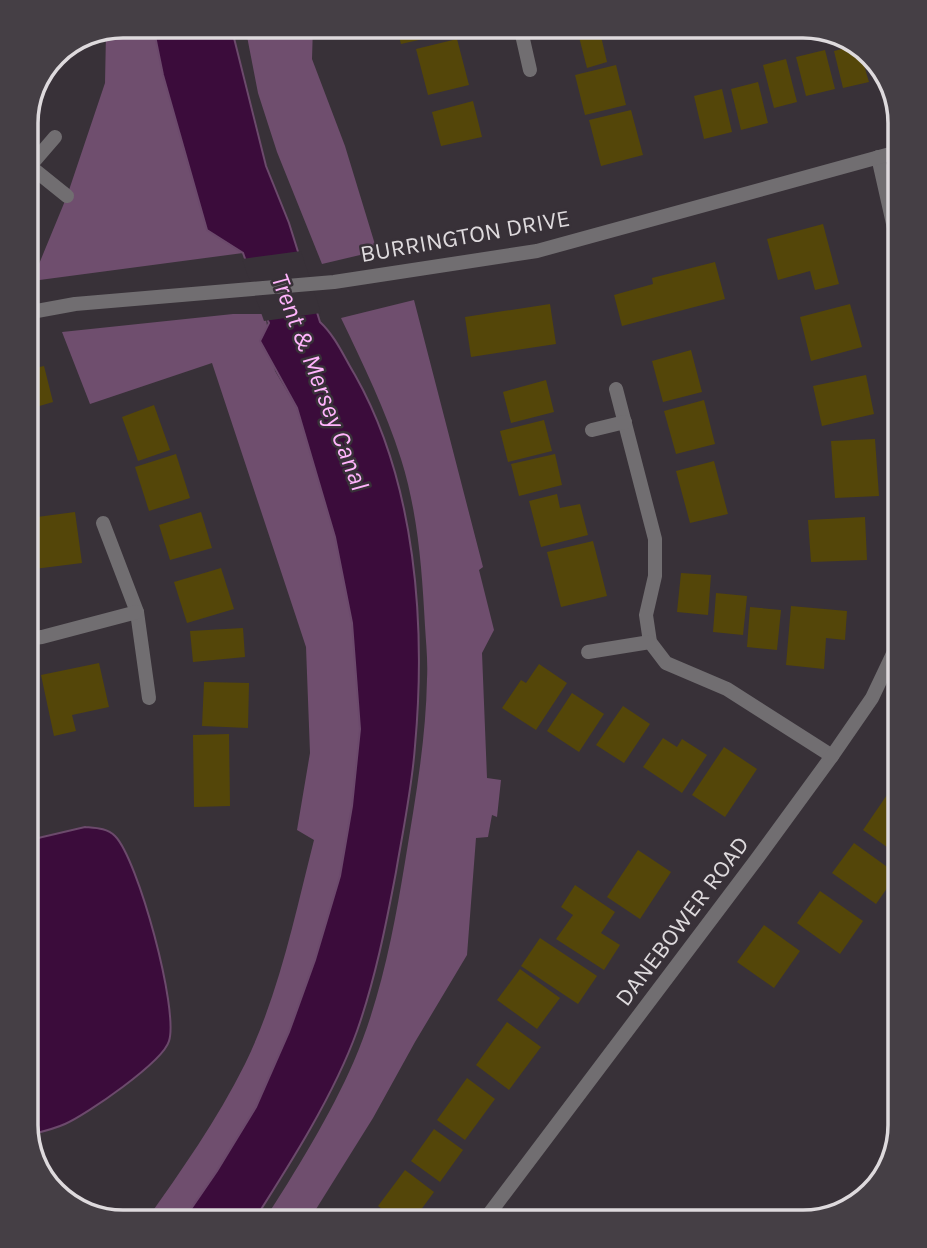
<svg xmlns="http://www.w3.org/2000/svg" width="927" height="1248" font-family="Karla,sans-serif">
<rect width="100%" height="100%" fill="#383138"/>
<g fill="#6f4e6e">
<polygon points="124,26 153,26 163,75 207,230 243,253 32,281 67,196 105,83 106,33"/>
<polygon points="245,26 313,26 312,59 345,146 377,251 322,264 277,152 258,93"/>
<path d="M414 300 483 567 479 570 494 630 482 653 487 778 501 780 497 817 492 815 488 837 476 838 467 955 415 1042 373 1118 308 1222H263C295 1173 331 1114 354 1061 381 998 394 929 405 862 415 801 426 740 427 679 428 661 426 643 425 626 422 570 418 513 401 459 386 411 363 364 341 318Z"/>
<path d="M233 314H265L275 371 297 408 335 537 352 623 360 729 352 806 340 876 315 960 289 1032 256 1107 217 1171 182 1222H145C181 1171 217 1120 245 1064 279 994 295 915 314 840L297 830 310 753 306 647 212 363 90 404 62 332Z"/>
</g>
<g fill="#3b0c3b" stroke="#6c4a6c" stroke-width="2">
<path d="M153 26H231L266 166 289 223 320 322C336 337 344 357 355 375 416 483 426 624 415 746 412 788 403 830 396 872 386 925 375 980 357 1031 334 1095 290 1164 253 1222H182L217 1171 256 1107 289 1032 315 960 340 876 352 806 360 729 352 623 335 537 297 408 260 341 269 323 265 314 243 253 207 230 163 75Z"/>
<path d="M85 827C96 828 107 828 115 836 138 859 179 1010 169 1041 163 1062 86 1115 65 1124 54 1129 41 1132 29 1135L26 1124V839H34Z"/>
</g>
<polygon fill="#383138" points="301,251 321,313 264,321 242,259"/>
<g fill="#544609">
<polygon points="396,26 443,26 445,34 401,44"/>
<polygon points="600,32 607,62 587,68 579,37"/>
<polygon points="457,39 469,85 428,95 416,49"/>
<polygon points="858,45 869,82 843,88 834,51"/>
<polygon points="825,50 835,89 806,96 796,57"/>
<polygon points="786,59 797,102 774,108 763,65"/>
<polygon points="875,62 888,75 891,88 882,90"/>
<polygon points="616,65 626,105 585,115 575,75"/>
<polygon points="758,82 768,123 741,130 731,89"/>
<polygon points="722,89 732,132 704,139 694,96"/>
<polygon points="473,101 482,137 441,146 432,112"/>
<polygon points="631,110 643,155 601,166 589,120"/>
<polygon points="823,224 839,284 815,290 810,271 778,280 767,239"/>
<polygon points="715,262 725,299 622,326 614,295 653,284 652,278"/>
<polygon points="550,304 556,344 471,357 465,317"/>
<polygon points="850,304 862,347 811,361 800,317"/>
<polygon points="691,350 702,392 663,402 652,361"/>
<polygon points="44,366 53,402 26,410 26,370"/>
<polygon points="866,375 874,414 822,426 813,386"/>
<polygon points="546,380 554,412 511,423 503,392"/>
<polygon points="704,400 715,444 676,454 664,411"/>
<polygon points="154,405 170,450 138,461 122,417"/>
<polygon points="544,420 552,451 508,462 500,431"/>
<polygon points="875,439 879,496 835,498 831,441"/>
<polygon points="176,454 190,498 149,511 135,467"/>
<polygon points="555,454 562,485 519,496 511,464"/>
<polygon points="714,461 728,514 690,523 676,471"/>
<polygon points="557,494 560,508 580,504 588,535 541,547 529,501"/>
<polygon points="75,512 82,563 26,570 26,536 39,534 37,517"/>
<polygon points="201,512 212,548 170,560 159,525"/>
<polygon points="865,517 867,560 811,562 808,520"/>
<polygon points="593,541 607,596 561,607 547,552"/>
<polygon points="221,568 234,609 187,623 174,582"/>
<polygon points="681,573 711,575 708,615 677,612"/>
<polygon points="716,593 747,596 743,635 713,632"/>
<polygon points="791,606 847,611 845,640 826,638 824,669 786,665"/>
<polygon points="750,607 781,610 777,650 747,647"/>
<polygon points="243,628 245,657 193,662 190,631"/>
<polygon points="99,663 109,707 72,715 76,731 54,736 41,675"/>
<polygon points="539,664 567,683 536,730 502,708 521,680 526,683"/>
<polygon points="26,672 29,672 39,716 26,718"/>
<polygon points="204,682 249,683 248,728 202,726"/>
<polygon points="572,693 604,714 579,752 547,731"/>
<polygon points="623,706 650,724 624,763 596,745"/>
<polygon points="229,734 230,806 194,807 193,735"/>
<polygon points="663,738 677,747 682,739 707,755 682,793 643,767"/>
<polygon points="724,747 757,769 725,817 692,795"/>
<polygon points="889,792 901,800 901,857 863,830"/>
<polygon points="854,843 897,874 876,904 832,873"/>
<polygon points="638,850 671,872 640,919 607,897"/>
<polygon points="575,885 615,912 601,933 620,945 604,970 556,939 573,915 561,907"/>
<polygon points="820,891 863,921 840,954 797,923"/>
<polygon points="764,925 800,951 774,988 737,962"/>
<polygon points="540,938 597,976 578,1004 521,966"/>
<polygon points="520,969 560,998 537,1029 497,1000"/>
<polygon points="507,1022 541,1047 509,1090 476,1065"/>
<polygon points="467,1078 495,1099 465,1140 437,1120"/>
<polygon points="434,1129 463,1150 440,1182 411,1161"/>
<polygon points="405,1170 434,1192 412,1222 399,1222 378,1206"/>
</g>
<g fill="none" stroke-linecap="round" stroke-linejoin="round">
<g stroke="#716e71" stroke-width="14">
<polyline points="520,26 530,70"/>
<polyline points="878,157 901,259"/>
<polyline points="26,163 67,196"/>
<polyline points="30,166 55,137"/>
<polyline points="616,389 655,539 655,576 646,615 650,642 666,663 727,689 832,756"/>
<polyline points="592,430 625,422"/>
<polyline points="103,523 137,612 149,698"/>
<polyline points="26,639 42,637 137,612"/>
<polyline points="588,652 650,642"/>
<polyline points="483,1222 756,860 832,756 872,698 901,637"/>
</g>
<polyline stroke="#716e71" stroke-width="14" points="26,313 75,304 334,282 537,251 901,151"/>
</g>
<g text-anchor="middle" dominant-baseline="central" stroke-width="5" stroke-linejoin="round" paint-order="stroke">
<g font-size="24" fill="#dedadd" stroke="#383138">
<text transform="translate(465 236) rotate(-10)">BURRINGTON DRIVE</text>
<text transform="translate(682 921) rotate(-53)">DANEBOWER ROAD</text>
</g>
<g font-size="26" font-style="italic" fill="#ffb4fc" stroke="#383138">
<text transform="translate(320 382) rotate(69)">Trent &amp; Mersey Canal</text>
</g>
</g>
<path d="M0 0H927V1248H0ZM123 38H803A85 85 0 0 1 888 123V1125A85 85 0 0 1 803 1210H123A85 85 0 0 1 38 1125V123A85 85 0 0 1 123 38Z" fill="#453f45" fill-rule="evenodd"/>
<path fill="none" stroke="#dedadd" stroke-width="3.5" d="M123 38H803A85 85 0 0 1 888 123V1125A85 85 0 0 1 803 1210H123A85 85 0 0 1 38 1125V123A85 85 0 0 1 123 38Z"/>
</svg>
